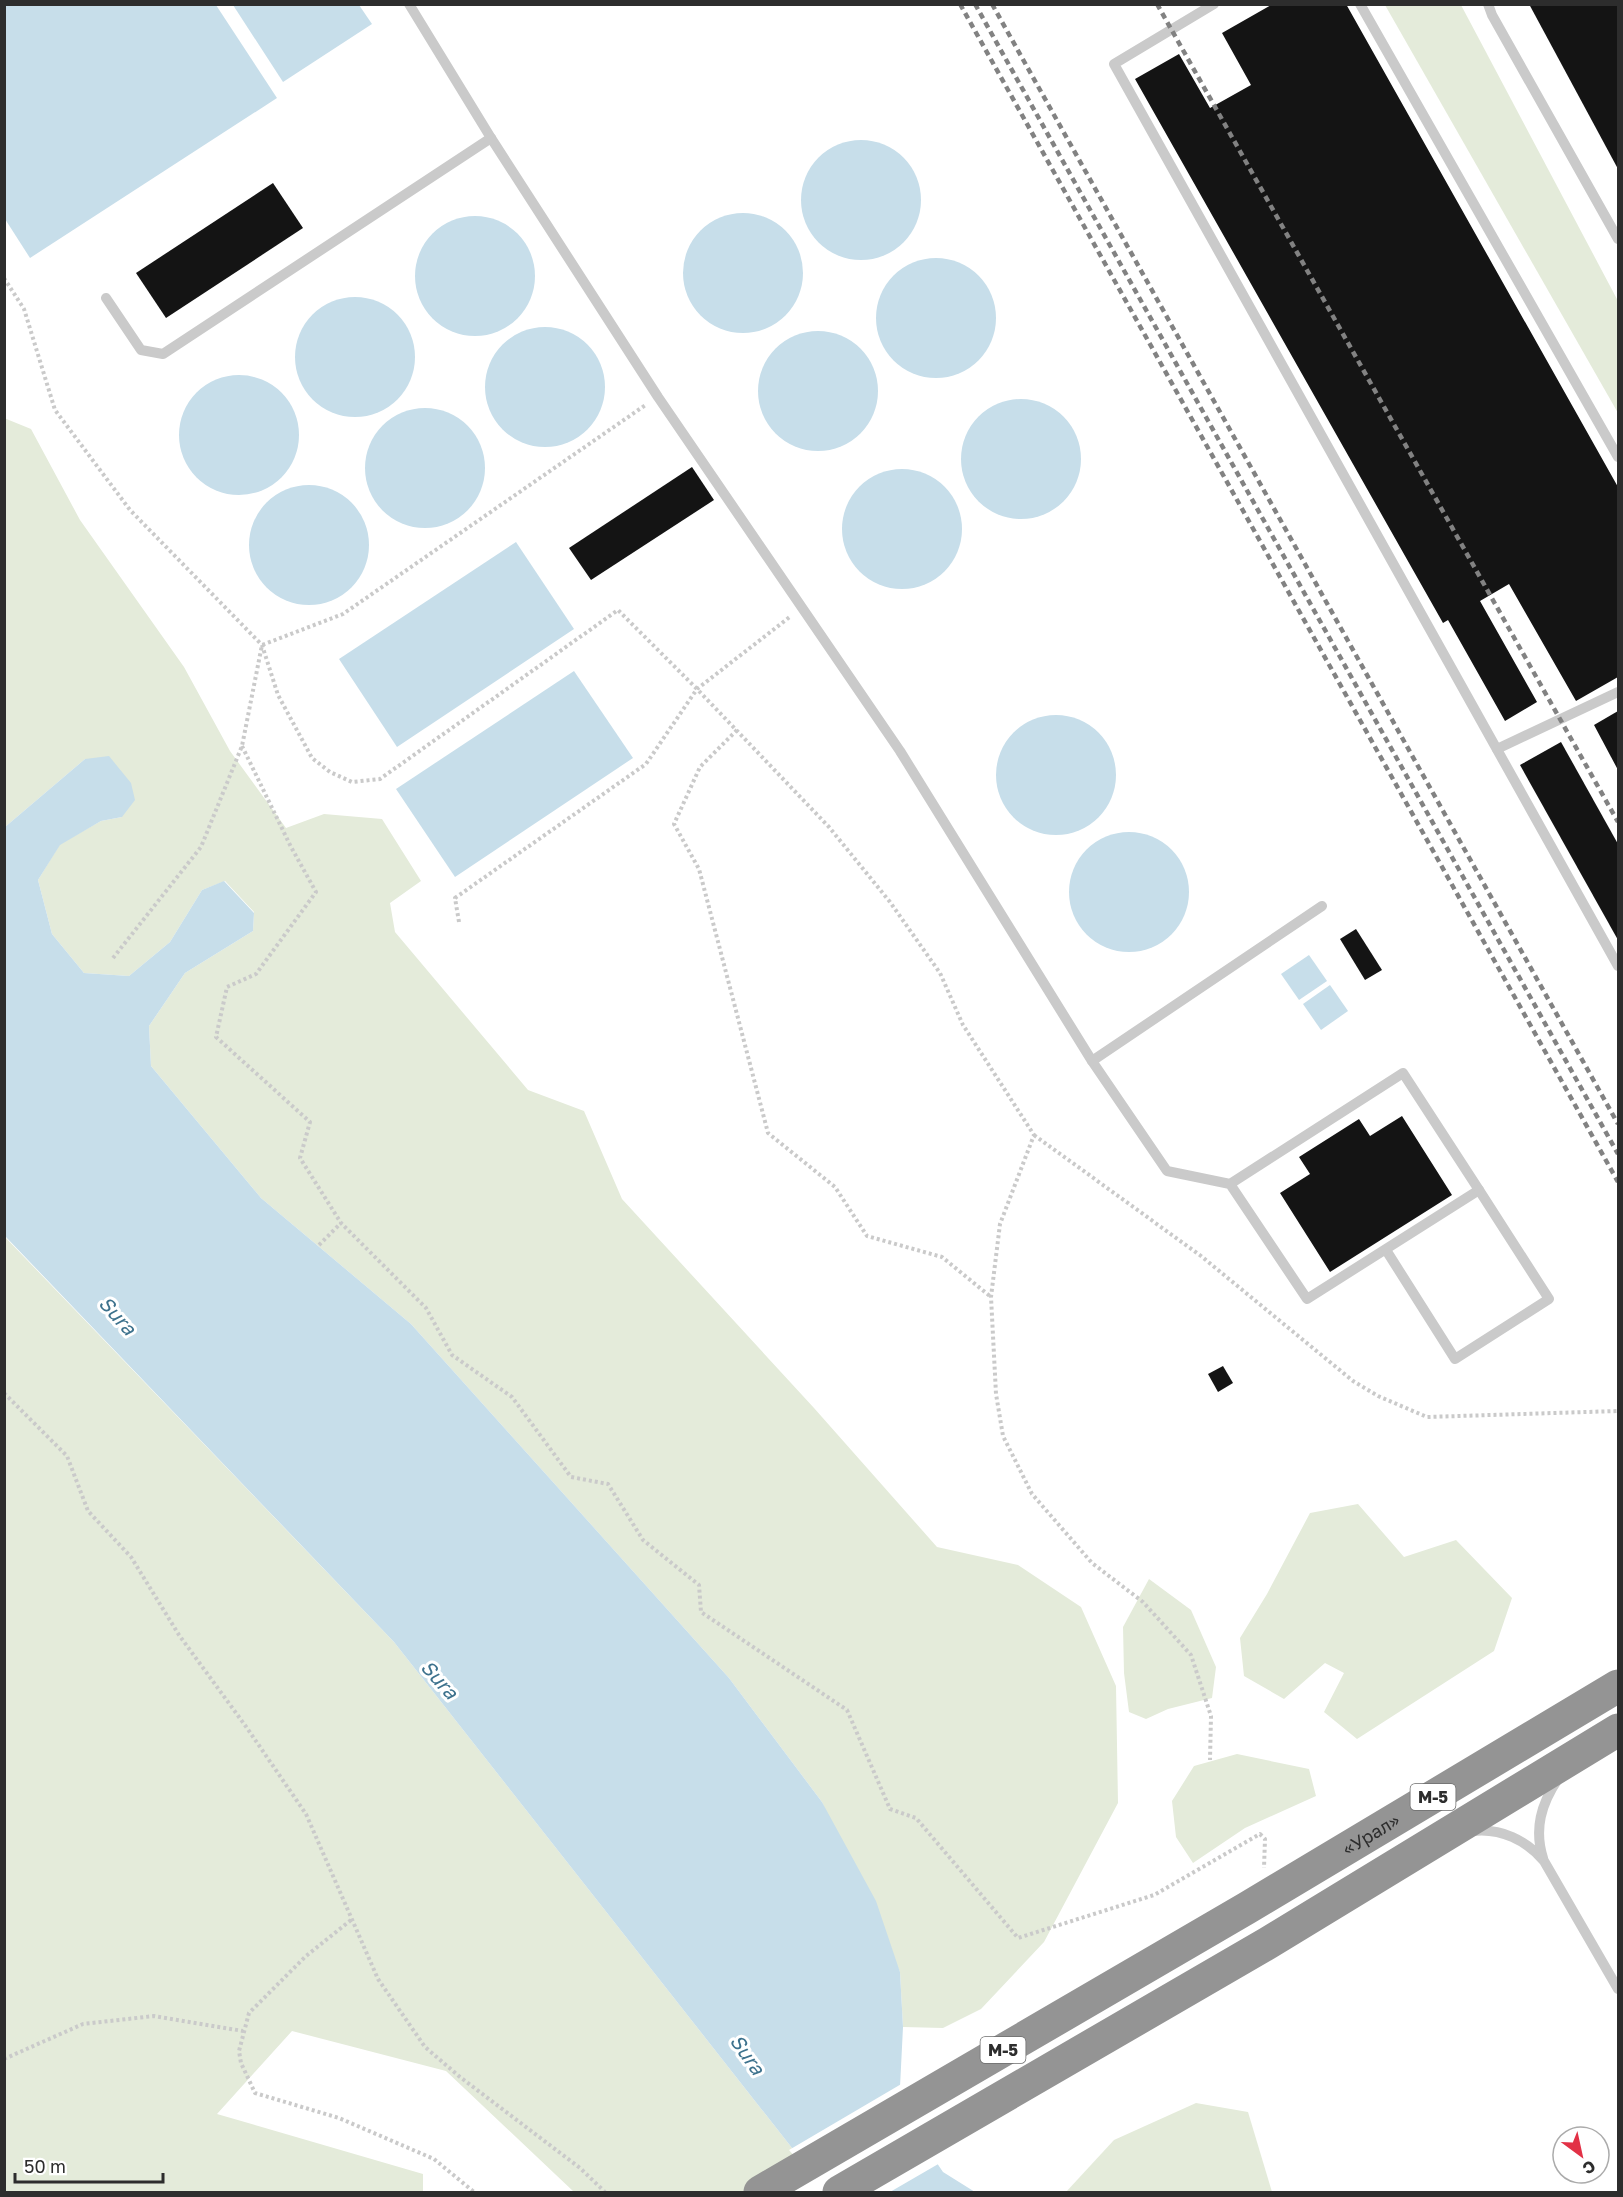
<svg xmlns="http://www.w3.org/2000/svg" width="1623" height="2197" font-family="'Golos Text',sans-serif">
<rect width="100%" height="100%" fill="#fff"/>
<g fill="#e4ebda">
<polygon points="1385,5 1461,5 1618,301 1618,413"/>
<polygon points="4,418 31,429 80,520 184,667 230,751 286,828 324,814 382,819 421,881 390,903 395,932 528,1090 584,1111 622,1199 814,1408 937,1547 1018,1565 1081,1607 1116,1686 1118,1803 1044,1942 981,2009 943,2028 903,2027 900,1972 822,1802 729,1678 411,1324 261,1198 151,1066 149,1026 185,973 253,931 254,912 225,881 202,890 170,942 129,976 84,973 52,934 38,880 60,844 101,821 122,817 85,759 5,827"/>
<polygon points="4,1236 394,1642 803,2162 745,2192 574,2192 446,2071 292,2031 217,2114 423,2174 423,2192 5,2192"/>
<polygon points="1358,1504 1404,1557 1456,1540 1512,1598 1494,1651 1357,1739 1324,1712 1344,1673 1325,1663 1284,1699 1244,1676 1240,1638 1267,1594 1310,1513"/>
<polygon points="1149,1579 1191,1610 1216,1667 1212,1698 1168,1709 1146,1719 1129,1712 1124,1673 1123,1627"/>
<polygon points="1237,1754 1309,1769 1316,1796 1245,1828 1193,1863 1176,1837 1172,1801 1194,1766"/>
<polygon points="1196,2103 1248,2112 1272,2192 1066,2192 1114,2140"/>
</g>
<g fill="#c7deea">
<polygon points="5,4 216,5 277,98 30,258 5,219"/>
<polygon points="233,5 359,5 372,24 283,82"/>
<circle cx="861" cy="200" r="60"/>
<circle cx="743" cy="273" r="60"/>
<circle cx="475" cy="276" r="60"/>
<circle cx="936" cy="318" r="60"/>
<circle cx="355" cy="357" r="60"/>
<circle cx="545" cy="387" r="60"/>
<circle cx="818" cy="391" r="60"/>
<circle cx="239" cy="435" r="60"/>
<circle cx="1021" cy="459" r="60"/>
<circle cx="425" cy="468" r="60"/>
<circle cx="902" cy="529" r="60"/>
<circle cx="309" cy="545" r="60"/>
<polygon points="516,542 574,629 397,747 339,659"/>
<polygon points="574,671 633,758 455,877 396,789"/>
<circle cx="1056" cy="775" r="60"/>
<polygon points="109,756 131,783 135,800 122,817 101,821 60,845 38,880 52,934 84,973 129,976 170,942 202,890 224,881 254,913 253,931 185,973 149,1026 151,1066 261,1198 411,1324 729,1678 822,1802 876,1901 900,1972 903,2027 899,2107 943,2172 975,2192 819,2192 803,2162 394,1642 5,1236 5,827 85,759"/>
<circle cx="1129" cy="892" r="60"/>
<polygon points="1309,955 1327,981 1299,1000 1281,974"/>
<polygon points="1330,985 1348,1011 1321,1030 1303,1004"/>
</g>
<polygon fill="#fff" points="903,2083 902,2106 940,2163 890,2192 816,2192 801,2164 789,2150"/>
<g fill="#141414">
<polygon points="1273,4 1346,4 1618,487 1618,677 1576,701 1509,584 1480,601 1537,702 1505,721 1448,620 1443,623 1135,79 1179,54 1210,108 1251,85 1222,33"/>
<polygon points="1529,4 1618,4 1618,169"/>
<polygon points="273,183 303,228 166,318 136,273"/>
<polygon points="692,467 714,500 591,580 569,548"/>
<polygon points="1618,711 1618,770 1594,725"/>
<polygon points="1561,742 1618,844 1618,940 1520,765"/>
<polygon points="1356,929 1382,970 1365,980 1340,939"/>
<polygon points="1402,1116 1452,1195 1330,1272 1280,1193 1310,1174 1299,1157 1359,1119 1370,1136"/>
<polygon points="1223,1366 1233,1383 1218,1392 1208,1374"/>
</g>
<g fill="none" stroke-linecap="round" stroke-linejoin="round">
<g stroke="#cacaca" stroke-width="4" stroke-dasharray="3 3" stroke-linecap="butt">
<polyline points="4,278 24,309 55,410 130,510 262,645 278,695 312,758 330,772 352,782 380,779 618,610 697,689 829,827 890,902 940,973 963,1025 1034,1135 1000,1224 991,1297 996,1394 1003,1436 1032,1494 1092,1563 1143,1602 1191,1655 1211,1716 1210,1760"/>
<polyline points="737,730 700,767 674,824 699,869 768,1133 835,1187 867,1236 942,1257 991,1297"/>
<polyline points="242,746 291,847 316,892 256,974 227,987 216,1037 310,1122 300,1158 341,1223 426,1308 452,1355 512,1397 571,1477 608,1484 643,1540 699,1585 701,1612 847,1710 890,1809 916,1818 1018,1938 1154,1895 1260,1834 1265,1839 1264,1868"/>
<polyline points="459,922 455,898 646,764 697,689 791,616"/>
<polyline points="113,958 201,847 242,746 262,645 343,614 647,404"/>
<polyline points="1034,1135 1201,1256 1353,1381 1378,1396 1427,1417 1618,1411"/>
<polyline points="319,1245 341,1223"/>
<polyline points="4,1393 67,1456 88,1511 131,1557 179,1635 247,1728 306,1814 378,1979 425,2047 460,2077 580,2168 605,2192"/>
<polyline points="351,1920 306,1956 249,2013 239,2051 241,2063 255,2093 339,2118 434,2159 474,2192"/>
<polyline points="4,2059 83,2024 154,2016 243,2031"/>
</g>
<g stroke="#cacaca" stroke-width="10">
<polyline points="409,4 491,138 658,397 900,751 1092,1061 1167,1171 1230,1184 1403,1073 1479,1190 1307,1299 1230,1184"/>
<polyline points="1214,4 1114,64 1618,966"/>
<polyline points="1360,4 1618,457"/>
<polyline points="1488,4 1492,15 1618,239"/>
<polyline points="106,298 141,350 163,354 491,138"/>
<polyline points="1497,749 1618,692"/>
<polyline points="1092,1061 1322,906"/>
<polyline points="1386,1250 1455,1359 1549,1299 1479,1190"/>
<path d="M1473 1831C1501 1828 1526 1840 1544 1861L1618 1989"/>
<path d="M1543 1858C1534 1829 1541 1804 1558 1779"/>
</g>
<g stroke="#949494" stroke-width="33">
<path id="s1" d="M760 2192 1247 1908 1618 1686"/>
<polyline points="839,2192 1268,1943 1618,1730"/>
</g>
<g stroke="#828282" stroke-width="4.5" stroke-dasharray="6 4.5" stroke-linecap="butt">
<polyline points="960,4 1618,1182"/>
<polyline points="975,4 1618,1154"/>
<polyline points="992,4 1618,1124"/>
<polyline points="1157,4 1618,822"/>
</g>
</g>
<g text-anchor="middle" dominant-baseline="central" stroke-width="6" stroke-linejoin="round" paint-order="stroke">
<g fill="#fff" stroke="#6c6c6c" stroke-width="1.5">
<rect x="1410.5" y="1784" width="45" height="26" rx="4.5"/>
<rect x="980.5" y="2037" width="45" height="26" rx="4.5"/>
</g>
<g font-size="16" font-weight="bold" fill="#2d2d2d">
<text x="1433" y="1797">М-5</text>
<text x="1003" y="2050">М-5</text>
</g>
<g font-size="18" fill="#2d2d2d" stroke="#fff">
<text stroke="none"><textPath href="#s1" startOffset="708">«Урал»</textPath></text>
</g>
<g font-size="20" font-style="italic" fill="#3d728d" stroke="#fff">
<text transform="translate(118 1315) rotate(48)">Sura</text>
<text transform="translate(440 1679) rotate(48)">Sura</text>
<text transform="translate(748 2054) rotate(55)">Sura</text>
</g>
</g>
<rect width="1623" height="2197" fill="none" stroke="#2d2d2d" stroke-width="12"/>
<g transform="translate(1581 2155) rotate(147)"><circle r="28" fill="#ffffff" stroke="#ababab" stroke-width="1.5"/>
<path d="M0-4.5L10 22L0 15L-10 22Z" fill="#e23146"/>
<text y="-9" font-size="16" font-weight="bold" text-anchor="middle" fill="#2d2d2d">С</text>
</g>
<path d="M15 2173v9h148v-9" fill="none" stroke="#2d2d2d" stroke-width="3"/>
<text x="24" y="2173" font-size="18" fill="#2d2d2d" stroke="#ffffff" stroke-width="4.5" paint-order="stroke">50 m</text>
</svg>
